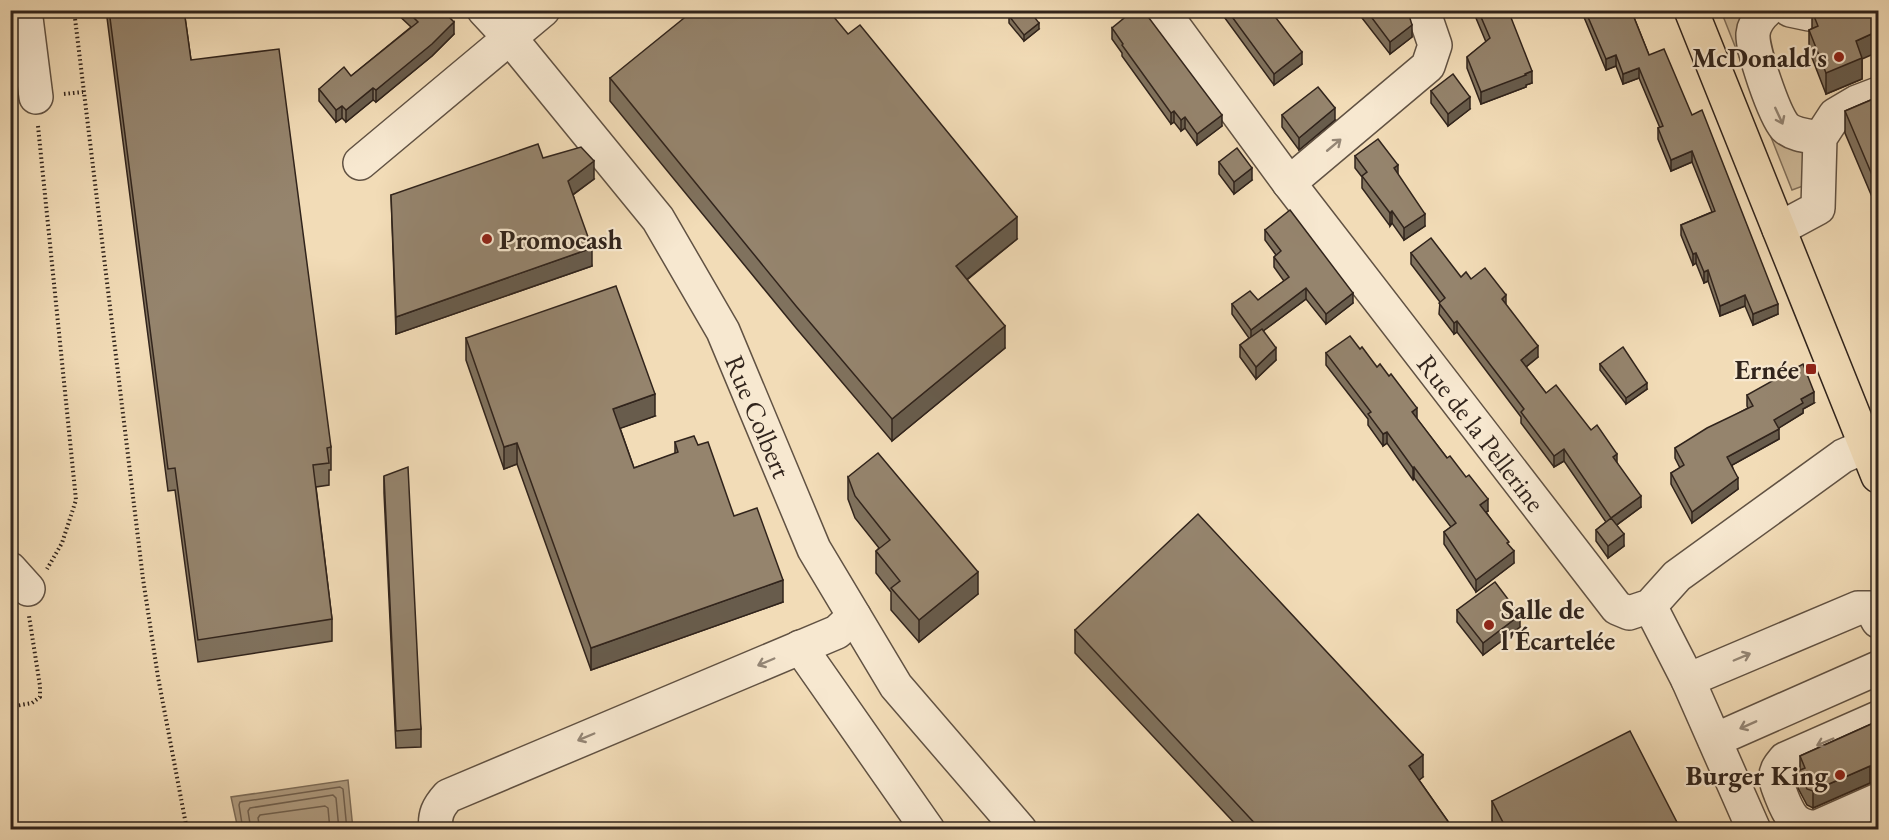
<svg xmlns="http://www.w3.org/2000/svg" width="1889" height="840" font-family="'EB Garamond',serif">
<rect width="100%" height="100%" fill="#f2dcb7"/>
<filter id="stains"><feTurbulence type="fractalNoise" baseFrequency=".00333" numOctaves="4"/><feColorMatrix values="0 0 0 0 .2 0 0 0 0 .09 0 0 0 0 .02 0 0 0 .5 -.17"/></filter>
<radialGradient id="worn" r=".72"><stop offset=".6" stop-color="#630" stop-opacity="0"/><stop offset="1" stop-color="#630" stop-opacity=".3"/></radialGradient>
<polygon fill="#d1bd9d" stroke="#81705c" stroke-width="1.5" points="1721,11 1755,11 1752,13 1807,145 1803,186 1792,190"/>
<polygon fill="#b09d82" stroke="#7d6d59" stroke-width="1.5" points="348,780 353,829 238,829 231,797"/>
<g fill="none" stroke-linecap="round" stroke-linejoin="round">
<g stroke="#70604f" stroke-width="1.5">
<polyline points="243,830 239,805 240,802 340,787 343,789 347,830"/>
<polyline points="251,830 248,811 250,808 333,795 336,798 339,830"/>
<polyline points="260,830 258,818 260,815 325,806 328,808 330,830"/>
</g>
<g stroke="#615243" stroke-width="36">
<g id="minor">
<polyline points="25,10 36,97"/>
<path id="s1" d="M484 10 510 38 658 219 723 331 814 549 896 686 1020 830"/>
<path id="s2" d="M1162 10 1289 183 1617 608 1629 613 1650 606 1677 576 1843 456 1866 446"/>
<path d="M1767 10C1759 17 1754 24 1753 34 1752 50 1774 114 1785 127 1793 135 1809 136 1820 138"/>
<polyline points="1790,10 1809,14 1820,10"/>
<polyline points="360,163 543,10"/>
<polyline points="1289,183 1428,66 1435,45 1423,10"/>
<polyline points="1779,229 1818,208 1820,138 1835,115 1857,102 1878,94"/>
<polyline points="10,569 28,589"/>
<polyline points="1650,606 1688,680 1754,830"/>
<polyline points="800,647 928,830"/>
<polyline points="1688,680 1858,608 1871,608 1878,621"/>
<path d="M1878 718 1785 759C1781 764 1776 769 1776 776 1775 782 1779 789 1781 795 1788 813 1794 828 1817 827L1878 800"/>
<polyline points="1715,740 1878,668"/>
<path d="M436 830C434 815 438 807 448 796L837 632 854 616"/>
</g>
</g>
<g stroke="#31241c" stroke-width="36">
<polyline id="major" points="1691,10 1878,476"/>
</g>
<g stroke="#31241c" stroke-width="4" stroke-dasharray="1.5 3" stroke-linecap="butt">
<polyline points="74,10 143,579 158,677 187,830"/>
<polyline points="64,94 83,92"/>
<polyline points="38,126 76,500 62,543 47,569"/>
<polyline points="10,707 32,703 40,697 40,686 29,616"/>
</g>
<use href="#minor" stroke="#f7e8d0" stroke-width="33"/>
<use href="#major" stroke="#f2dcb7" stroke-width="33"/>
</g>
<g fill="#80725e" stroke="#31241c" stroke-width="1.5">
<polygon points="106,10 184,10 191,60 331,447 331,470 329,470 329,485 316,487 332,619 332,641 198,662 175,490 168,491"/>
<polygon points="393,10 442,10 454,34 432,56 376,102 373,100 346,122 342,118 336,122 319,101 319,89 351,76 411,27"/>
<polygon points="1219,10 1270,10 1302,64 1274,85"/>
<polygon points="1362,10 1406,10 1412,37 1390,54 1362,18"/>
<polygon points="1461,10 1508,10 1532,83 1526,85 1526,87 1481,104 1467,68 1467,57 1486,42 1473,11 1463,15"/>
<polygon points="1581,10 1631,10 1649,55 1692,115 1778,314 1753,325 1745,306 1720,316 1708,281 1704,283 1696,263 1693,265 1681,235 1681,225 1712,212 1692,162 1671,171 1658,139 1658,128 1660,128 1639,78 1623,84 1616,66 1606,70"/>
<polygon points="1812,11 1862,59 1862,79 1826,94 1809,50 1809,30 1812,29"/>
<polygon points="1009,16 1039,29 1024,41 1009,23"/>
<polygon points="1112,28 1222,126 1197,145 1185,128 1181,131 1174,122 1171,124 1122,56 1122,53 1112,39"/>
<polygon points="610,78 1017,239 967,280 1005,348 892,441 796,328 610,101"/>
<polygon points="1431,91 1470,109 1448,126 1431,103"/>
<polygon points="1878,97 1878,211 1845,133 1845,111"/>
<polygon points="1282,115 1335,120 1299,150 1282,127"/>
<polygon points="1355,156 1398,175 1425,226 1404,240 1392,223 1390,226 1362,188 1362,177 1355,168"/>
<polygon points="543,158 594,179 573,195 592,266 396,334 391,195"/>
<polygon points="1219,162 1252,180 1234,194 1219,174"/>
<polygon points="1265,230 1353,303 1326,324 1306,299 1263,331 1276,360 1256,379 1240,357 1240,345 1249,338 1232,314 1232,304 1258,300 1284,281 1274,267 1274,257 1276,255 1265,240"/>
<polygon points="1411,253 1461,277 1471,279 1506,305 1538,357 1526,367 1546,393 1591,430 1617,463 1641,507 1617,525 1624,546 1608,558 1596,541 1596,530 1606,522 1564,461 1554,467 1521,423 1521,417 1457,332 1454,334 1439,314 1440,302 1411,264"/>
<polygon points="466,338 655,416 620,428 634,468 675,454 675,442 698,445 734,516 783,602 591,670 517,464 504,469 466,360"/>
<polygon points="1326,353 1417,419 1488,511 1486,512 1509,546 1514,563 1476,592 1444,544 1444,532 1451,527 1414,478 1413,480 1387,443 1383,446 1368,425 1368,419 1326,365"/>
<polygon points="1600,364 1647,389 1626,404 1600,370"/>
<polygon points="1747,395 1814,403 1803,409 1803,413 1778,428 1779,439 1732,465 1738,489 1692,523 1671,484 1671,473 1680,468 1675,458 1675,448 1748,408 1747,406"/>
<polygon points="384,476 421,729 421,747 396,748 384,493"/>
<polygon points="848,477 978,594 919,642 891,610 891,592 876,573 876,551 879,548 855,518 848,499"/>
<polygon points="1457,610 1520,627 1483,655 1457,622"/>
<polygon points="1075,630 1423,777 1419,780 1454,830 1241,830 1075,653"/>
<polygon points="1878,721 1878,782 1870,783 1813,808 1807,805 1798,788 1798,771 1800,770 1800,756"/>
<polygon points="1492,801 1681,830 1496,830 1492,823"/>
</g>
<g fill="#685c4c" stroke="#31241c" stroke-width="1.5">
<polygon points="1463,10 1473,10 1473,11 1463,15"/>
<polygon points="454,22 454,34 432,56 376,102 376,90"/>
<polygon points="1039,23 1039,29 1024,41 1024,35"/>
<polygon points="1412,25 1412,37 1390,54 1390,42"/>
<polygon points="1878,31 1878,52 1862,59 1862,79 1826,94 1826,73 1856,41"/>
<polygon points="1302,52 1302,64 1274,85 1274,74"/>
<polygon points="1616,55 1616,66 1606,70 1606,59"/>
<polygon points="1639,68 1639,78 1623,84 1623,74"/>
<polygon points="1532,71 1532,83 1526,85 1526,87 1481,104 1481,92"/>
<polygon points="373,88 373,100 346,122 346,110"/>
<polygon points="1470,97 1470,109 1448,126 1448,114"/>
<polygon points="342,106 342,118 336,122 336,110"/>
<polygon points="1335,108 1335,120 1299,150 1299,138"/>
<polygon points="1174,111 1174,122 1171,124 1171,113"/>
<polygon points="1222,115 1222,126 1197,145 1197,134"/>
<polygon points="1185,117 1185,128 1181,131 1181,120"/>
<polygon points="1692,151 1692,162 1671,171 1671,160"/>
<polygon points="594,161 594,179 568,198 568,181"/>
<polygon points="1398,165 1398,177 1394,168"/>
<polygon points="1252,168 1252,180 1234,194 1234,182"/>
<polygon points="1392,211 1392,223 1390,226 1390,213"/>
<polygon points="1425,214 1425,226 1404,240 1404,228"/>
<polygon points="1017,217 1017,239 956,288 956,266"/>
<polygon points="592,248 592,266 396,334 396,317"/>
<polygon points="1696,253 1696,263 1693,265 1693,254"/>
<polygon points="1708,270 1708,281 1704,283 1704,272"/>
<polygon points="1306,288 1306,299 1251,340 1251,330"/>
<polygon points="1353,293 1353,303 1326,324 1326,314"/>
<polygon points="1506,295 1506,306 1502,299"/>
<polygon points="1745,295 1745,306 1720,316 1720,306"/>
<polygon points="1778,304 1778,314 1753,325 1753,314"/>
<polygon points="1457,321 1457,332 1454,334 1454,323"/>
<polygon points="1005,326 1005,348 892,441 892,419"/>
<polygon points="1538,346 1538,357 1521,371 1521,360"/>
<polygon points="1276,348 1276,360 1256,379 1256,367"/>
<polygon points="1647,383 1647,389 1626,404 1626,398"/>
<polygon points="1814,392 1814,403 1803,409 1803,413 1774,431 1774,420 1801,399"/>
<polygon points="655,394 655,416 613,431 613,409"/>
<polygon points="1417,408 1417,420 1412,412"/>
<polygon points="1779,429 1779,439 1727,468 1727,457"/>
<polygon points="1387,432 1387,443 1383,446 1383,434"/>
<polygon points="517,443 517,464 504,469 504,447"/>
<polygon points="1564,449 1564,461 1554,467 1554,456"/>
<polygon points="1617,454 1617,465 1613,457"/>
<polygon points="1414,467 1414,478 1413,480 1413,468"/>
<polygon points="1738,478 1738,489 1692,523 1692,512"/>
<polygon points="1641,496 1641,507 1611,529 1611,518"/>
<polygon points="1488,499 1488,511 1480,516 1480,505"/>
<polygon points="1624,534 1624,546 1608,558 1608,546"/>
<polygon points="1514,551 1514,563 1476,592 1476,580"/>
<polygon points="978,572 978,594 919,642 919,620"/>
<polygon points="783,580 783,602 591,670 591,648"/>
<polygon points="1520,615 1520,627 1483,655 1483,643"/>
<polygon points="1423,755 1423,777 1409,788 1409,766"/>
<polygon points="1870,766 1870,783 1813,808 1813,791"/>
</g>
<g fill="#95846d" stroke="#31241c" stroke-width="1.5">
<polygon points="109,10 184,10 191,60 279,49 331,447 327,448 329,463 313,465 332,619 198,640 175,468 168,469"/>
<polygon points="406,10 442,10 454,22 432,44 376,90 373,88 346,110 342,106 336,110 319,89 344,67 351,76 418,22"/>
<polygon points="694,10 828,10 848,34 860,25 1017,217 956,266 1005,326 892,419 796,306 610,78"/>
<polygon points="1017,10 1029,10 1039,23 1024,35 1009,16"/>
<polygon points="1134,10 1143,10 1222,115 1197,134 1185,117 1181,120 1174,111 1171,113 1122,45 1123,44 1112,28"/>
<polygon points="1227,10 1270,10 1302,52 1274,74"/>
<polygon points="1366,10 1406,10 1409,15 1412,25 1390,42"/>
<polygon points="1478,10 1508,10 1532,71 1525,74 1526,75 1481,92 1467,57 1490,38"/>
<polygon points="1585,10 1631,10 1649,55 1664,49 1692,115 1702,110 1778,304 1753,314 1745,295 1720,306 1708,270 1704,272 1696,253 1693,254 1681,225 1715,211 1692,151 1671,160 1658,128 1663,126 1639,68 1623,74 1616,55 1606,59"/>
<polygon points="1814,10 1878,10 1878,31 1856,41 1862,58 1826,73 1809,30 1818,26 1812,11"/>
<polygon points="1453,74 1470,97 1448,114 1431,91"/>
<polygon points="1318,87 1335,108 1299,138 1282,115"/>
<polygon points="1878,97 1878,189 1845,111"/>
<polygon points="1378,139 1398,165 1394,168 1425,214 1404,228 1392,211 1390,213 1362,176 1367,172 1355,156"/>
<polygon points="538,144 543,158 581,147 594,161 568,181 592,248 396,317 391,195"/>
<polygon points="1237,148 1252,168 1234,182 1219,162"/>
<polygon points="1290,210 1353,293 1326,314 1306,288 1251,330 1232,304 1250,291 1258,300 1289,277 1274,257 1281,251 1265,230"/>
<polygon points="1431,238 1461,277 1466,272 1471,279 1485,268 1506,295 1502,299 1538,346 1521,360 1546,393 1556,385 1591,430 1597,425 1617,454 1613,457 1641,496 1611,518 1624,534 1608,546 1596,530 1611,518 1564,449 1554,456 1521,412 1524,409 1457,321 1454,323 1439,303 1445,298 1411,253"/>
<polygon points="616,286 655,394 613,409 634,468 678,452 675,442 694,436 698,445 708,442 734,516 757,508 783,580 591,648 517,443 504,447 466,338"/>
<polygon points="1262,329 1276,348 1256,367 1240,345"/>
<polygon points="1350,336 1360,349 1362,347 1377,367 1380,364 1389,376 1391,374 1417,408 1412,412 1447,458 1450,456 1466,477 1469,475 1488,499 1480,505 1509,542 1507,543 1514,551 1476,580 1444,532 1456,523 1414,467 1413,468 1387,432 1383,434 1368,414 1371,412 1326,353"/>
<polygon points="1623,347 1647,383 1626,398 1600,364"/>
<polygon points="1803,364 1814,392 1801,399 1803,403 1774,420 1779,429 1727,457 1738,478 1692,512 1671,473 1684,465 1675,448 1707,428 1753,406 1747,395"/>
<polygon points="878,453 978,572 919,620 891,588 900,581 876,551 890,540 855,496 848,477"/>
<polygon points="408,467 421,729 396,731 384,476"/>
<polygon points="1198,514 1423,755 1409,766 1454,830 1261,830 1075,630"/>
<polygon points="1495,582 1520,615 1483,643 1457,610"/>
<polygon points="1878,721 1878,765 1870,766 1813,791 1807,789 1798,771 1805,768 1800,756"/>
<polygon points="1630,731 1681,830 1507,830 1492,801"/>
</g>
<defs><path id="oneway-shaft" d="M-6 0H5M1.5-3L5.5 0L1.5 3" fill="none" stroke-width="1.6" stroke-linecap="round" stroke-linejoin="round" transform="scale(1.5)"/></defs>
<g stroke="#948676">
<use href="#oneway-shaft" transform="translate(1779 116) rotate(65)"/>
<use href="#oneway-shaft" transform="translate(1334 145) rotate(-40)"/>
<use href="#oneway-shaft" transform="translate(1742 657) rotate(-23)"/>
<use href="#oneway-shaft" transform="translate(766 662) rotate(157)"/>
<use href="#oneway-shaft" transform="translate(1748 725) rotate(156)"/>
<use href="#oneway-shaft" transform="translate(586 737) rotate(157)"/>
<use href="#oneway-shaft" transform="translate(1825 742) rotate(157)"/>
</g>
<g fill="#8f2418" stroke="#f7e8d0" stroke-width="2">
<circle cx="1839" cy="57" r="6"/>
<circle cx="487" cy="239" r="6"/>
<rect x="1805" y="363" width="12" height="12" rx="3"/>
<circle cx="1489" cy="625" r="6"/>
<circle cx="1840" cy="775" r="6"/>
</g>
<g text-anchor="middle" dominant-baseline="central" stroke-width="4.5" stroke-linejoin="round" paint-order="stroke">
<g font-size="27" font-weight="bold" fill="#31241c" stroke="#f7e8d0" text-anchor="end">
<text x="1827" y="57">McDonald's</text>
<text x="499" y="239" text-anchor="start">Promocash</text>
<text x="1799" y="369">Ernée</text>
<text x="1501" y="609" text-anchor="start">Salle de<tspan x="1501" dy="31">l'Écartelée</tspan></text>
<text x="1828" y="775">Burger King</text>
</g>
<g font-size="27" fill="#31241c" stroke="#f7e8d0">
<text stroke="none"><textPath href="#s1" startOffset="494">Rue Colbert</textPath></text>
<text stroke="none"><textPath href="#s2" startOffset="530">Rue de la Pellerine</textPath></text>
</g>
</g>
<rect width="1889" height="840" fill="none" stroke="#f2dcb7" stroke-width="36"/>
<rect x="12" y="12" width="1865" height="816" fill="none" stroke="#31241c" stroke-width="3"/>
<rect x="18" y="18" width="1853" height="804" fill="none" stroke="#31241c" stroke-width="1.5"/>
<rect width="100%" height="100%" filter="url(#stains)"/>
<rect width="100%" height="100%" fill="url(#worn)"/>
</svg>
